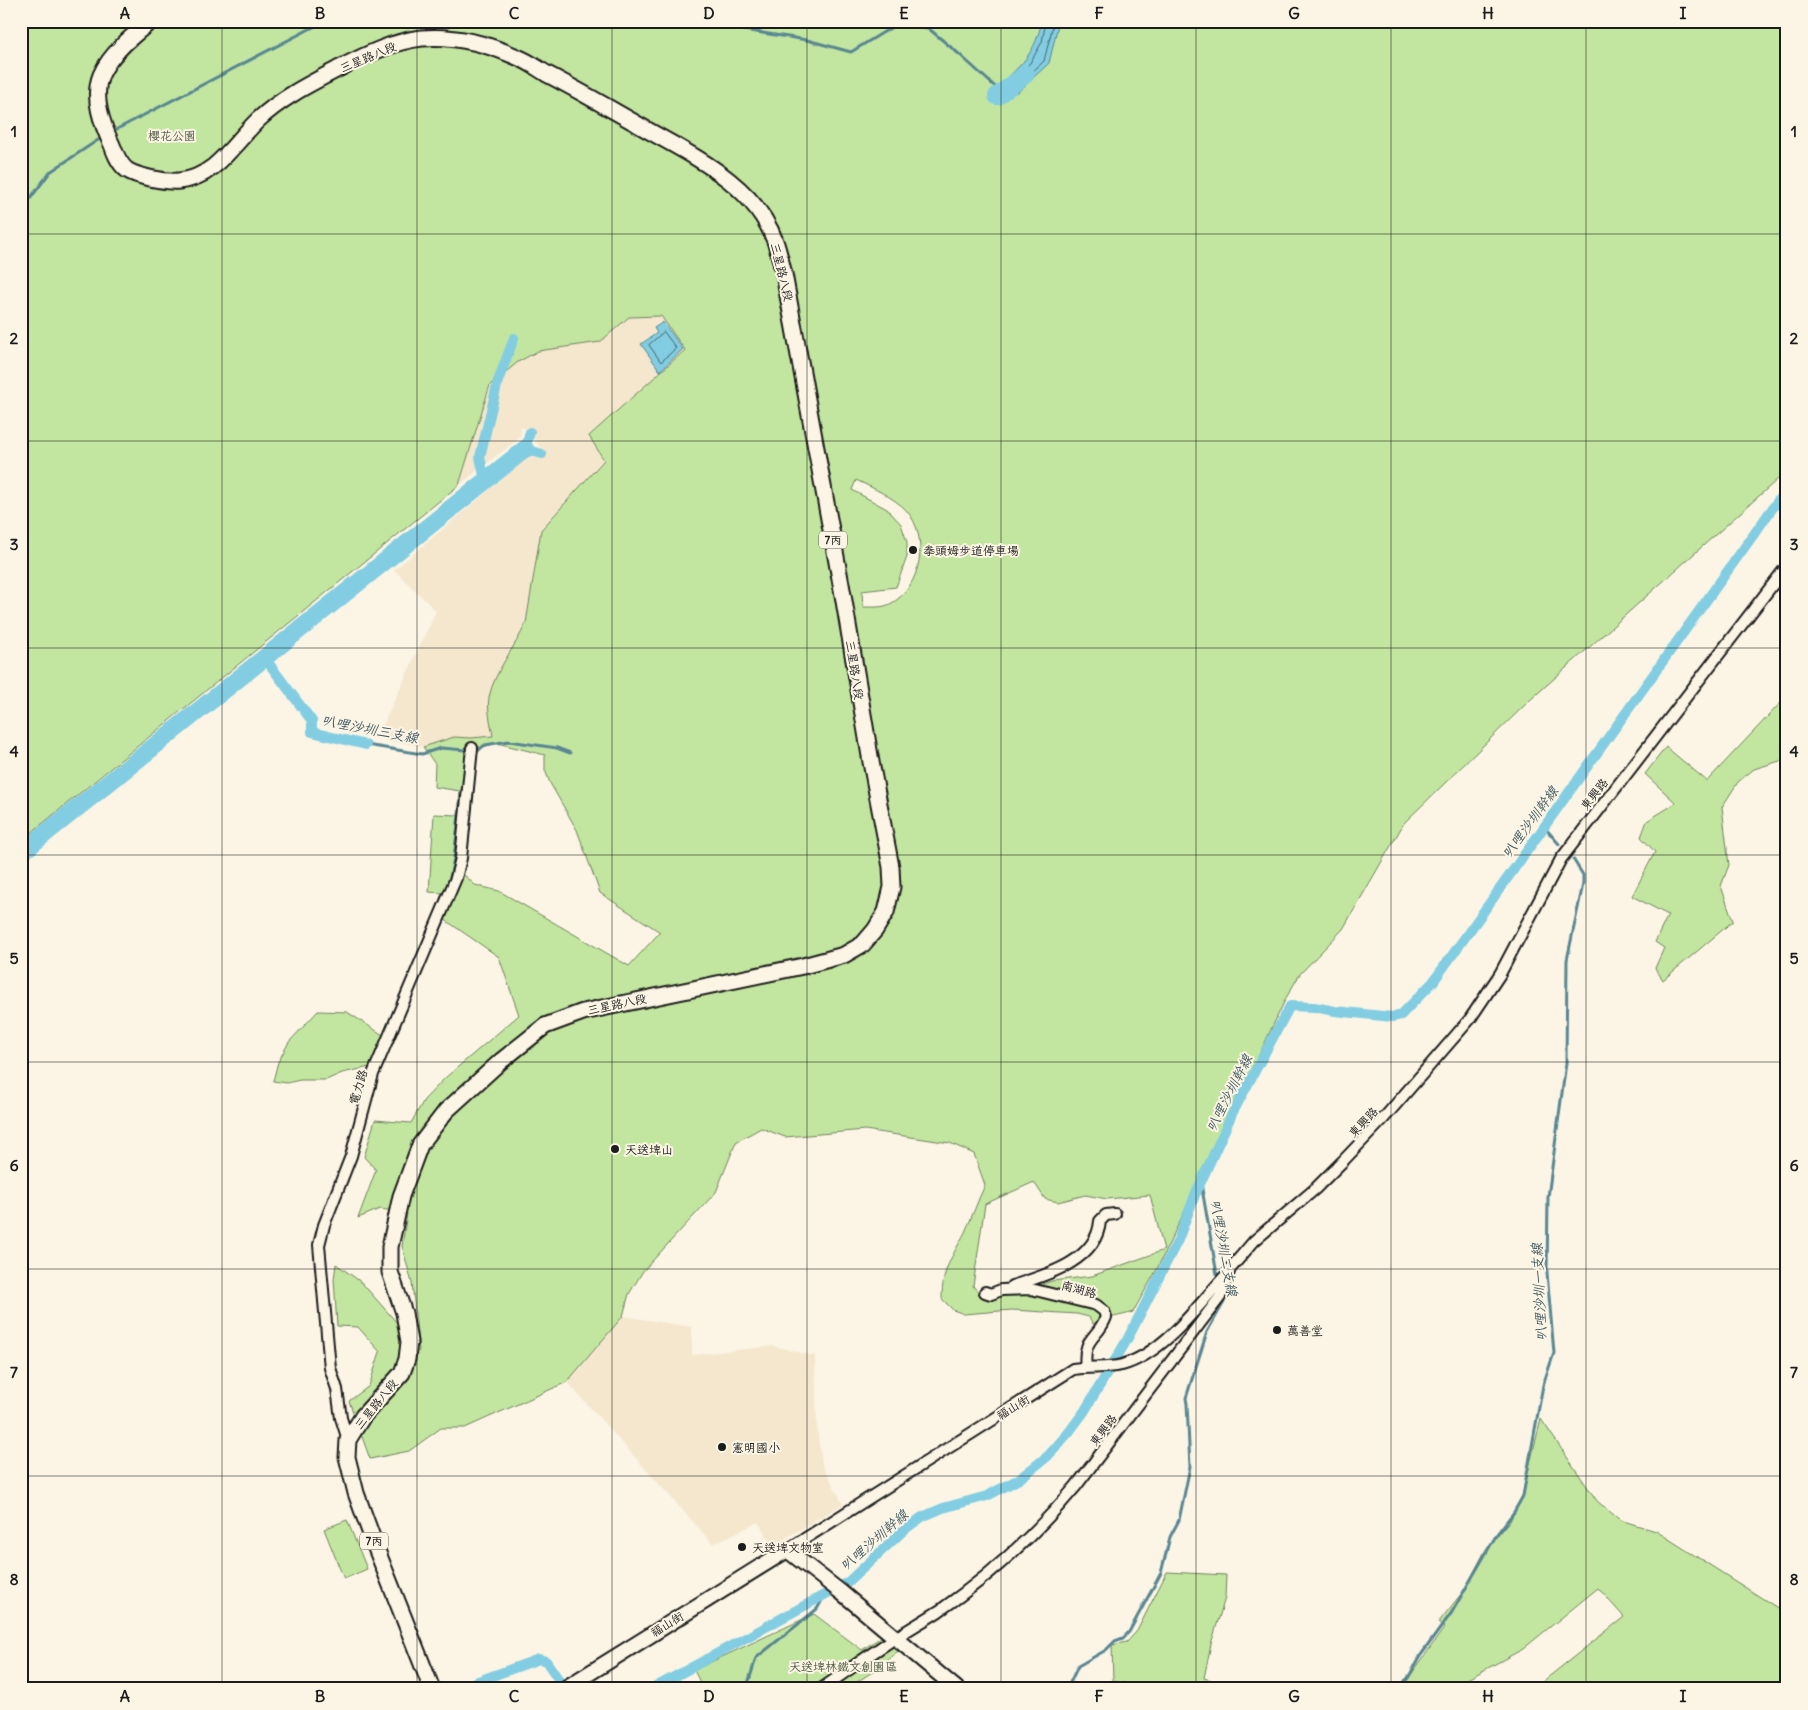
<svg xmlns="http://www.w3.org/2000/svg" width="1808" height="1710" font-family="Delius,'LXGW WenKai TC',sans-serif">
<rect width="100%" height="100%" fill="#fcf5e5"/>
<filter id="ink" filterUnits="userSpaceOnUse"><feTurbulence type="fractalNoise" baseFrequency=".02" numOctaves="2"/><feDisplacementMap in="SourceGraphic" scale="10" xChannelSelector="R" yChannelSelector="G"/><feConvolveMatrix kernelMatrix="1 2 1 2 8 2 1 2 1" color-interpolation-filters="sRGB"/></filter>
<g filter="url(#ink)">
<g fill="#f4e7ce">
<polygon points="661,316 685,350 589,436 604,460 541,530 526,623 489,713 494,736 471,738 454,737 423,747 377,738 436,611 394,570 532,454 539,457 542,450 528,430 521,427 520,438 459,485 490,385 518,362 538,351 600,342 629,317"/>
<polygon points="623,1316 692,1327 692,1355 773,1346 815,1356 817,1429 822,1464 843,1504 773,1546 758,1522 713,1544 567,1382"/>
</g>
<g fill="#c2e69f" stroke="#6f815e" fill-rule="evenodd">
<path d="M21 21H1787V471L1529 701 1404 823 1343 929 1300 974 1286 998 1156 1271 1133 1312C1119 1317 1106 1317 1093 1324L1089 1317 1077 1314 1012 1310 964 1314 953 1310 942 1299C942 1268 952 1258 965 1232 972 1217 978 1200 985 1185L974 1154 950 1143 865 1130 785 1137 761 1128 736 1142 716 1192 643 1271 629 1294 623 1316 567 1382 465 1428H441L409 1451 370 1459 349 1401 369 1386 380 1352 358 1327 337 1326 334 1279 336 1264 361 1282 398 1324 407 1353 419 1351 412 1283 402 1246 407 1213 380 1209 358 1218 376 1170 364 1157 375 1120 411 1123 424 1100 445 1078 519 1015 499 957 435 913 442 893 429 892 434 814 458 815 460 791 434 787 435 764 423 747 454 737 471 738 493 736C491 724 487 710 489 697 495 670 515 648 526 623L541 530 604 460 589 436 685 350 661 316 629 317 600 342 538 351 518 362 490 385 459 485 21 841ZM856 480C871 487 895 498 906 510 930 536 922 588 890 604 883 608 871 607 863 607L862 591 896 587 907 557V542L901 524 887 509 852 490ZM497 743 545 755V770L550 783 577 830 600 893 660 932 629 966 499 891 475 885 463 874 477 754 483 747ZM1034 1182 1045 1199 1058 1202 1085 1195 1107 1199 1150 1195 1164 1250 1092 1276 1052 1281 1000 1297 982 1296 973 1286 985 1204Z"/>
<polygon points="1787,696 1787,744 1782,745 1783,760 1754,769 1738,782 1722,807 1729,865 1721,886 1733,921 1663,980 1655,968 1664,948 1655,942 1668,915 1632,896 1655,852 1641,837 1647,821 1676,803 1645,774 1666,747 1707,781"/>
<polygon points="318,1011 347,1012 383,1035 370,1067 342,1073 326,1080 300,1080 287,1083 273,1081 278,1062 289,1042"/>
<polygon points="1541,1419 1597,1501 1620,1520 1656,1531 1787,1614 1787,1689 1539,1689 1537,1686 1624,1617 1598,1588 1523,1649 1462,1682 1457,1689 1401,1689 1444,1628 1438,1623 1465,1589 1486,1549 1511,1519 1522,1496"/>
<polygon points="347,1520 367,1569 344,1579 324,1529"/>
<polygon points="1167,1572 1226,1575 1225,1598 1211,1644 1204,1678 1242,1689 1153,1689 1113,1681 1112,1645 1127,1642 1137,1631"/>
<polygon points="814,1614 862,1650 881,1637 898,1651 874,1671 846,1689 703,1689 694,1670"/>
</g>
<g fill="#82cde2" stroke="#598693">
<path d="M1042 21H1059L1049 63 1017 93 1001 84C1025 61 1034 54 1042 21Z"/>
<polygon points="663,322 683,349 660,371 641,344 657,333 654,328"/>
</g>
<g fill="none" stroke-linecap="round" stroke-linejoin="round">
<g stroke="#45636b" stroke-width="1">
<polyline points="1046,21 1042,42 1030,63 1011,81 1011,84 1014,86 1017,86 1044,61 1054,21"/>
<polygon points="664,332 676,348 661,362 649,345"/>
</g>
<g stroke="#598693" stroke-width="3">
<polyline points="687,21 807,40 851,52 897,24 928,28 959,54 1002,93"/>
<polyline points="117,129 325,21"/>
<polyline points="21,211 50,172 98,140"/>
<polyline points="366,745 422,754 441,748 477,751 485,745 509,741 557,748 570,753"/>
<polyline points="1545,828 1559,844"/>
<polyline points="439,906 450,878 454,858 462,790"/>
<polyline points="377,1051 381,1043"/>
<polyline points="1201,1183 1218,1280"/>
<polyline points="745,1689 747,1687 756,1658 817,1609 825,1595"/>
<polyline points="1067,1689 1078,1666 1106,1650 1115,1641 1123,1638 1129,1632 1161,1573 1170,1537 1179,1520 1190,1467 1187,1404 1186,1398 1207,1332 1224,1302 1223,1299"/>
<polyline points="1398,1689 1408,1678 1421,1655 1452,1612 1497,1534 1514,1512 1523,1496 1543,1385 1554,1353 1547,1273 1548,1197 1566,1063 1567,960 1583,884 1583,875 1573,859"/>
</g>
<g stroke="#82cde2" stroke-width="10">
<polyline points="525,449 542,454"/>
<polyline points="525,449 530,432"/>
<polyline points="485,480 480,457 498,381 514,338"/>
<polyline points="264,657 312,721 312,732 366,745"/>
<polyline points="459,1688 539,1659 546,1661 565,1689"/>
<polyline points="652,1689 848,1582 904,1530 922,1517 943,1508 987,1496 1019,1479 1048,1456 1069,1432 1084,1412 1127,1340 1178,1240 1195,1195 1232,1114 1290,1006 1314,1007 1335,1011 1392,1017 1401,1015 1433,982 1787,488"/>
</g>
<g stroke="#82cde2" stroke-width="18">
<polyline points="997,96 1026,74"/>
<polyline points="21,853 525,449"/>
</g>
<g stroke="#1c1c1c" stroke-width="14">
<g id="street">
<path d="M1012 1286C1043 1276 1097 1262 1100 1221L1106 1215 1115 1214"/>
<path d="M985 1292 991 1294 1001 1290 1031 1289 1096 1305 1104 1311 1106 1317C1098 1339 1082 1337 1086 1367"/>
<polyline points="348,1440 341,1418 337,1389 330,1368 319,1245 324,1225 351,1156 373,1074 456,878 461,858 472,748"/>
<path d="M787 1550 1073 1369C1090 1366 1105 1369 1122 1365 1165 1353 1198 1305 1227 1274"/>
<path d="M821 1689C846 1672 871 1653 897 1637 911 1628 925 1620 939 1611 990 1576 1036 1534 1076 1486L1220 1297 1230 1269 1254 1241 1315 1189 1342 1162 1384 1118 1470 1019 1500 974 1561 859 1787 566"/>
</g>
</g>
<g stroke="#1c1c1c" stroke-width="18">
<polyline id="secondary" points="564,1689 787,1550 842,1593 957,1689"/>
</g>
<g stroke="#1c1c1c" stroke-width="19">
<path id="primary" d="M151 21C133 35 110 54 101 75 92 97 102 124 112 145 115 153 119 164 127 170 138 177 165 182 179 181 215 178 234 143 258 120 281 98 311 83 340 68 365 55 394 41 422 38 455 35 488 44 517 57 528 61 537 68 547 74 578 90 607 107 637 124 688 154 753 181 775 241 779 252 781 263 784 274L843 595 871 762 891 867 892 887 886 912 875 930 863 944 844 955 803 966 583 1012 545 1026 501 1061 446 1111 420 1145 401 1196 390 1247V1272L404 1313 409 1342 407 1359 402 1373 363 1416 348 1440 347 1457 356 1493 376 1548 432 1689"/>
</g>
<use href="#street" stroke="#fcf5e5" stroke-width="10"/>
<use href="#secondary" stroke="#fcf5e5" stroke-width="14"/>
<use href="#primary" stroke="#fcf5e5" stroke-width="15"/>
</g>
</g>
<path fill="none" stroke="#1c1c1c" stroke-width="1" stroke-opacity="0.55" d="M222 21V1689M417 21V1689M612 21V1689M807 21V1689M1001 21V1689M1196 21V1689M1391 21V1689M1586 21V1689M21 234H1787M21 441H1787M21 648H1787M21 855H1787M21 1062H1787M21 1269H1787M21 1476H1787"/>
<g fill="#1c1c1c" stroke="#fcf5e5" stroke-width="2">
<circle cx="913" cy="550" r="5"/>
<circle cx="615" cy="1149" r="5"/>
<circle cx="1277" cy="1330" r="5"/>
<circle cx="722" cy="1447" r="5"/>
<circle cx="742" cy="1547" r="5"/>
</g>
<g text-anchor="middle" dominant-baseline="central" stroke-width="4" stroke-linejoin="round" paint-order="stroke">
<g fill="#fcf5e5" stroke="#5f5d58" stroke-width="1">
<rect x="819" y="531.5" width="28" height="17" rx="4"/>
<rect x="360" y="1532.5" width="28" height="17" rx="4"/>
</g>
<g font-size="11" font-weight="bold" fill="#1c1c1c">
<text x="833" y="540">7丙</text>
<text x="374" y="1541">7丙</text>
</g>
<g font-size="12" fill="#1c1c1c" stroke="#fcf5e5">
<text transform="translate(368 57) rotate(-23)">三星路八段</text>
<text transform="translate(782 272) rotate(76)">三星路八段</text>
<text transform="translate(855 670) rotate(81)">三星路八段</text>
<text transform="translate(1594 794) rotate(-52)">東興路</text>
<text transform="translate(617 1004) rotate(-12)">三星路八段</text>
<text transform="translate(358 1087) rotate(-74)">電力路</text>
<text transform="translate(1363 1122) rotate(-47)">東興路</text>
<text transform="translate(1079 1289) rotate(15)">南湖路</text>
<text transform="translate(376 1404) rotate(-51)">三星路八段</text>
<text transform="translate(1013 1407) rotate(-32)">福山街</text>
<text transform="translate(1103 1430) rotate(-53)">東興路</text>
<text transform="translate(667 1624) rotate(-32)">福山街</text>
</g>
<g font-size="12" fill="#4e5943" stroke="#fcf5e5">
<text x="172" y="135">櫻花公園</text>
<text x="843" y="1666">天送埤林鐵文創園區</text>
</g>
<g font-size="12" fill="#1c1c1c" stroke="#fcf5e5" text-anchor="start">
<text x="923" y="550">拳頭姆步道停車場</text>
<text x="625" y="1149">天送埤山</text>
<text x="1287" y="1330">萬善堂</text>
<text x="732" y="1447">憲明國小</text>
<text x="752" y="1547">天送埤文物室</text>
</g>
<g font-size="14" font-style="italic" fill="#405a61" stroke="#fcf5e5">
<text transform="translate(370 729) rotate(11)">叭哩沙圳三支線</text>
<text transform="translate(1530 822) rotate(-54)">叭哩沙圳幹線</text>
<text transform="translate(1229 1093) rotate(-63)">叭哩沙圳幹線</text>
<text transform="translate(1224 1248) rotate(80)">叭哩沙圳二支線</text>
<text transform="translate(1539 1292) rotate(-93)">叭哩沙圳一支線</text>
<text transform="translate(874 1540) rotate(-41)">叭哩沙圳幹線</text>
</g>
</g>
<rect width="1808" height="1710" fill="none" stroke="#fcf5e5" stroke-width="55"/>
<rect x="28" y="28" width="1752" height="1654" fill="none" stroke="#1c1c1c" stroke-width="2"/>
<g font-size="16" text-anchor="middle" font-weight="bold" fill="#1c1c1c">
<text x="125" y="19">A</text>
<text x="320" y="19">B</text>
<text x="514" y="19">C</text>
<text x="709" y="19">D</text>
<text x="904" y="19">E</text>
<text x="1099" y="19">F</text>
<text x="1294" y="19">G</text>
<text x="1488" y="19">H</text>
<text x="1683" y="19">I</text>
<text x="14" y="137">1</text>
<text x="1794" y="137">1</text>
<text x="14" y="344">2</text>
<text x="1794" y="344">2</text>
<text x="14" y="550">3</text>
<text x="1794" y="550">3</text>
<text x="14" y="757">4</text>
<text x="1794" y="757">4</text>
<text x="14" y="964">5</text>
<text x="1794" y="964">5</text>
<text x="14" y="1171">6</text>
<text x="1794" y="1171">6</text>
<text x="14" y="1378">7</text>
<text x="1794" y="1378">7</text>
<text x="14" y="1585">8</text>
<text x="1794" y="1585">8</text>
<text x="125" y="1702">A</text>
<text x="320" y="1702">B</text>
<text x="514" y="1702">C</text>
<text x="709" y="1702">D</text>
<text x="904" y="1702">E</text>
<text x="1099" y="1702">F</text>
<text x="1294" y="1702">G</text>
<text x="1488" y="1702">H</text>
<text x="1683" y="1702">I</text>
</g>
</svg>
